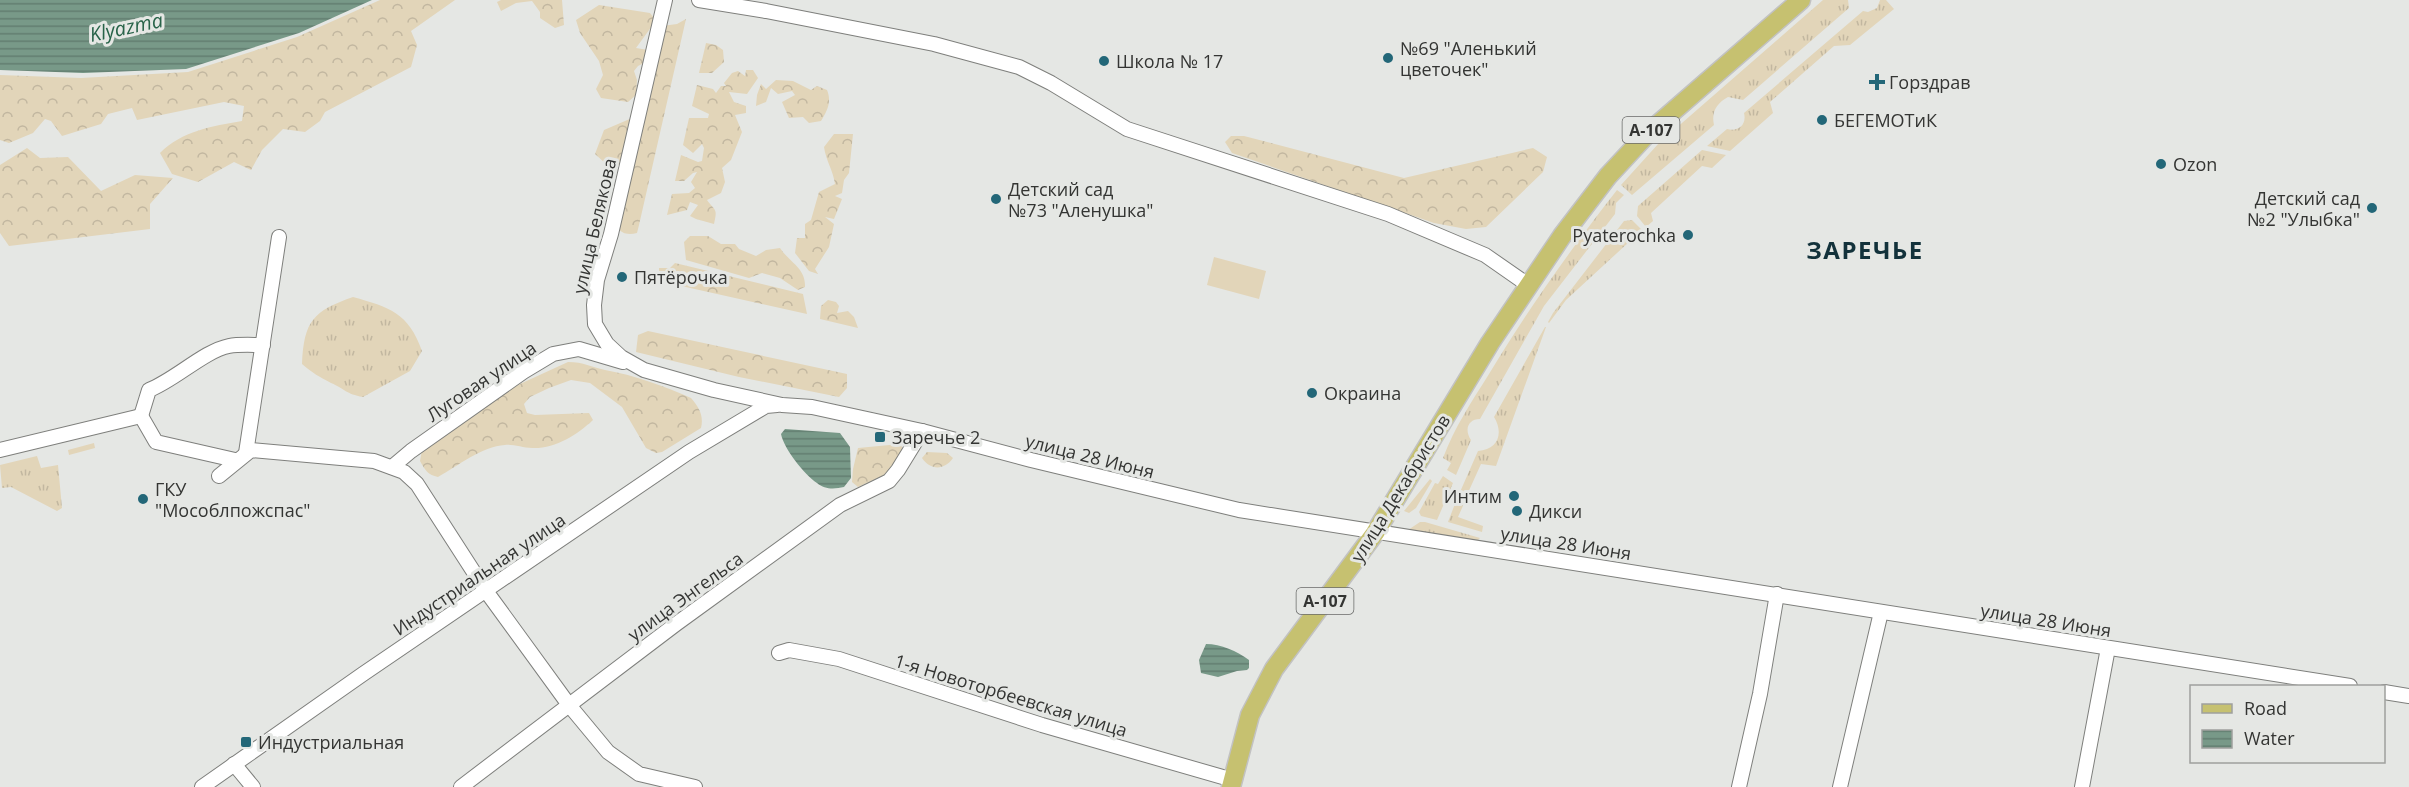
<svg xmlns="http://www.w3.org/2000/svg" width="2409" height="787" font-family="'Open Sans',sans-serif">
<defs>
<pattern id="grass-tufts" width="24" height="20" patternUnits="userSpaceOnUse" patternTransform="scale(1.5)"><rect width="24" height="20" fill="#e2d5b9"/><path d="M3 7l-1-3M5 7V3M7 7l1-3M15 17l-1-3M17 17v-4M19 17l1-3" fill="none" stroke="#c2b7a0"/></pattern>
<pattern id="forest-crowns" width="20" height="18" patternUnits="userSpaceOnUse" patternTransform="scale(1.5)"><rect width="20" height="18" fill="#e2d5b9"/><path d="M2 6a3 3 0 1 1 6 0M12 15a3 3 0 1 1 6 0" fill="none" stroke="#c2b7a0"/></pattern>
<pattern id="water-rules" width="6" height="5" patternUnits="userSpaceOnUse" patternTransform="scale(1.5)"><rect width="6" height="5" fill="#789988"/><path d="M0 2.5h6" fill="none" stroke="#637e70"/></pattern>
</defs>
<rect width="100%" height="100%" fill="#e5e7e4"/>
<g fill="url(#grass-tufts)">
<path d="M1823 0H1848L1849 8 1743 100 1728 97C1717 103 1711 112 1714 125L1632 195 1621 185 1659 143Z"/>
<path d="M1880 0H1886L1894 9 1850 45 1834 46 1770 102 1773 113 1730 151 1707 146 1727 129C1738 132 1747 125 1744 113L1863 11 1868 12 1877 8Z"/>
<polygon points="1702,150 1726,155 1712,168 1702,166 1651,213 1653,221 1646,227 1637,216 1638,206"/>
<path d="M1617 190 1624 195 1616 203 1615 214 1544 306 1480 419C1468 419 1464 430 1471 440L1456 475 1447 470 1451 463 1443 458C1454 428 1472 401 1489 374 1528 309 1571 249 1617 190Z"/>
<polygon points="1632,220 1642,230 1566,300 1549,323 1548,322 1553,313 1624,221"/>
<path d="M353 297C389 307 409 313 422 351L410 371 363 397C346 394 345 389 331 383 318 376 314 374 302 364 304 321 313 311 353 297Z"/>
<path d="M1545 327H1546L1496 466 1481 464 1467 495 1460 492 1478 451C1498 450 1504 433 1494 417Z"/>
<polygon points="37,456 41,468 58,465 62,508 57,511 11,487 2,488 0,465"/>
<polygon points="1443,476 1453,483 1437,520 1421,516 1419,512 1435,483 1438,484"/>
<polygon points="1430,479 1432,481 1416,508 1409,513 1404,511"/>
<polygon points="1458,496 1466,499 1458,517 1483,526 1482,532 1448,522"/>
<polygon points="1420,522 1425,522 1480,538 1476,542 1408,530"/>
</g>
<g fill="url(#forest-crowns)">
<path d="M380 0H455L411 31 417 45 411 67 325 112 320 121 305 132 283 129 262 150 251 170 234 162 198 182 172 174 160 153C182 131 212 126 242 121L244 106 224 102 137 120 132 108 108 114 101 124 62 136 51 121 45 119 33 133 9 143 0 140V75L81 78 188 72 297 37Z"/>
<polygon points="501,0 562,0 564,25 555,28 540,18 540,12 532,1 516,3 501,11 497,2"/>
<polygon points="599,5 650,13 654,18 652,26 636,48 648,50 644,63 638,66 634,71 637,80 636,95 628,102 601,98 596,89 603,75 599,61 580,33 576,20"/>
<path d="M686 19 639 225 637 233C628 235 621 234 616 226L662 26 677 24Z"/>
<polygon points="706,43 716,45 723,50 724,62 712,73 699,73"/>
<path d="M746 70H753L758 78 747 94 729 92 734 102 746 106V113L735 115 742 132 731 160 722 168 725 182 721 193 707 200C715 211 718 208 714 224L696 219 690 216 698 205 690 202 687 210 667 215 672 194 689 193 695 188 691 182 697 172 693 173 684 181H675L681 155 698 162 702 161 704 148 702 144 693 153 683 145 689 118H708L709 114 692 106 697 85 713 89 716 93 721 86H726L724 83 732 73 738 71 745 76Z"/>
<path d="M776 80 793 81 811 90 817 86 827 90C832 102 827 111 821 121L809 123 803 117 789 118 782 102 795 95 792 91 778 94 771 88 766 102 756 106 757 95 761 84 766 89Z"/>
<polygon points="632,118 626,134 628,141 625,151 615,172 595,154 604,130"/>
<path d="M834 134H853L849 173 844 180 842 193 835 196 842 199 834 219 825 217 834 224 829 247 815 269 818 274 809 271 795 253 797 238H805V224L811 220 819 192 835 184C833 170 826 161 824 147Z"/>
<polygon points="1231,136 1244,136 1404,178 1533,148 1547,157 1543,172 1486,227 1466,229 1434,223 1232,153 1225,142"/>
<polygon points="27,148 40,158 68,157 101,191 135,175 173,178 150,204 150,229 9,246 0,233 0,165"/>
<path d="M690 236H708L721 244H735L739 249 756 256 766 250 780 248C789 262 806 268 805 287L798 290 780 278 762 273 749 278 686 260 684 242Z"/>
<polygon points="675,263 803,294 807,314 659,281 659,268 670,268"/>
<polygon points="828,300 836,302 839,306 837,313 848,311 854,317 858,328 820,319 821,306"/>
<polygon points="648,331 847,374 847,388 839,397 739,377 636,352 638,335"/>
<path d="M568 362C584 362 591 367 605 370 634 375 664 386 691 398 699 407 704 416 701 428L662 452 656 453 646 448 622 407 590 383 571 380 549 388 530 397 524 404 527 413 535 415 589 413 593 420C577 435 555 449 532 448 523 448 513 444 505 445 482 446 458 466 438 477 428 475 425 470 420 461L422 450 509 389Z"/>
<polygon points="900,444 904,450 889,473 858,487 852,482 853,469 858,448"/>
<path d="M927 452 947 453 953 458C944 471 930 470 922 458Z"/>
</g>
<g fill="#e2d5b9">
<polygon points="1214,257 1266,271 1259,299 1207,285"/>
<polygon points="94,443 95,448 69,455 68,450"/>
</g>
<g fill="url(#water-rules)">
<polygon points="0,0 372,0 299,33 186,69 83,73 0,70"/>
<path d="M785 429 840 433 850 447 851 478 844 487C835 489 825 490 817 483 804 474 784 449 781 434Z"/>
<path d="M1206 644C1221 644 1237 651 1249 660V668L1247 670 1237 671 1218 677 1201 673 1199 660Z"/>
</g>
<g fill="none" stroke-linecap="round" stroke-linejoin="round">
<g stroke="#7e7f7c" stroke-width="16">
<g id="minor">
<polyline points="665,0 611,234 597,280 594,305 595,324 607,344 621,357 644,370 714,390 782,405 812,407 922,431 1031,460 1239,510 2350,686"/>
<polyline points="699,0 766,11 934,44 1019,67 1051,83 1127,129 1388,214 1485,255 1528,285"/>
<path d="M141 416 149 390C175 380 204 351 229 346 239 344 252 345 263 345"/>
<polyline points="141,416 156,442 235,460"/>
<polyline points="0,450 141,416"/>
<polyline points="246,453 279,237"/>
<polyline points="392,467 411,451 523,372 553,354 579,349 623,362"/>
<polyline points="219,476 251,450 374,461 404,472 417,484 486,591 569,705 608,752 639,774 695,787"/>
<polyline points="779,653 789,650 839,659 1042,725 1233,780"/>
<polyline points="2384,692 2409,696"/>
<polyline points="234,764 253,787"/>
<polyline points="202,787 363,674 689,452 766,406 777,405"/>
<polyline points="461,787 676,624 840,505 889,481 898,470 922,431"/>
<polyline points="1739,787 1760,694 1777,594"/>
<polyline points="1840,787 1881,612"/>
<polyline points="2082,787 2108,648"/>
</g>
</g>
<g stroke="#c2c2c2" stroke-width="21">
<polyline id="major" points="1231,787 1250,715 1274,669 1375,533 1490,343 1562,236 1608,176 1648,133 1801,0"/>
</g>
<use href="#minor" stroke="#fff" stroke-width="14"/>
<use href="#major" stroke="#c6c170" stroke-width="18"/>
</g>
<g fill="#236778" stroke="#e5e7e4" stroke-width="2">
<circle cx="1388" cy="58" r="6"/>
<circle cx="1104" cy="61" r="6"/>
<path d="M1874 73h6v6h6v6h-6v6h-6v-6h-6v-6h6z"/>
<circle cx="1822" cy="120" r="6"/>
<circle cx="2161" cy="164" r="6"/>
<circle cx="996" cy="199" r="6"/>
<circle cx="2372" cy="208" r="6"/>
<circle cx="1688" cy="235" r="6"/>
<circle cx="622" cy="277" r="6"/>
<circle cx="1312" cy="393" r="6"/>
<rect x="874" y="431" width="12" height="12" rx="3"/>
<circle cx="1514" cy="496" r="6"/>
<circle cx="143" cy="499" r="6"/>
<circle cx="1517" cy="511" r="6"/>
<rect x="240" y="736" width="12" height="12" rx="3"/>
</g>
<g text-anchor="middle" dominant-baseline="central" stroke-width="6" stroke-linejoin="round" paint-order="stroke">
<g fill="#e5e7e4" stroke="#696a68" stroke-width="1.5">
<rect x="1622.5" y="117" width="57" height="26" rx="4.5"/>
<rect x="1296.5" y="588" width="57" height="26" rx="4.5"/>
</g>
<g font-size="16" font-weight="bold" fill="#343533">
<text x="1651" y="130">А-107</text>
<text x="1325" y="601">А-107</text>
</g>
<g font-size="18" fill="#343533" stroke="#e5e7e4" text-anchor="start">
<text x="1400" y="48">№69 "Аленький<tspan x="1400" dy="21">цветочек"</tspan></text>
<text x="1116" y="61">Школа № 17</text>
<text x="1889" y="82">Горздрав</text>
<text x="1834" y="120">БЕГЕМОТиК</text>
<text x="2173" y="164">Ozon</text>
<text x="1008" y="189">Детский сад<tspan x="1008" dy="21">№73 "Аленушка"</tspan></text>
<text x="2360" y="198" text-anchor="end">Детский сад<tspan x="2360" dy="21">№2 "Улыбка"</tspan></text>
<text x="1676" y="235" text-anchor="end">Pyaterochka</text>
<text x="634" y="277">Пятёрочка</text>
<text x="1324" y="393">Окраина</text>
<text x="892" y="437">Заречье 2</text>
<text x="155" y="489">ГКУ<tspan x="155" dy="21">"Мособлпожспас"</tspan></text>
<text x="1502" y="496" text-anchor="end">Интим</text>
<text x="1529" y="511">Дикси</text>
<text x="258" y="742">Индустриальная</text>
</g>
<g font-size="18" fill="#343533" stroke="#e5e7e4">
<text transform="translate(594 226) rotate(-77)">улица Белякова</text>
<text transform="translate(481 381) rotate(-34)">Луговая улица</text>
<text transform="translate(1090 456) rotate(14)">улица 28 Июня</text>
<text transform="translate(1400 488) rotate(-58)">улица Декабристов</text>
<text transform="translate(1566 543) rotate(9)">улица 28 Июня</text>
<text transform="translate(479 574) rotate(-34)">Индустриальная улица</text>
<text transform="translate(685 596) rotate(-36)">улица Энгельса</text>
<text transform="translate(2046 620) rotate(9)">улица 28 Июня</text>
<text transform="translate(1011 695) rotate(17)">1-я Новоторбеевская улица</text>
</g>
<g font-size="20" font-style="italic" fill="#286349" stroke="#e5e7e4">
<text transform="translate(126 27) rotate(-12)">Klyazma</text>
</g>
<g font-size="24" font-weight="bold" letter-spacing="1.5" fill="#13323b" stroke="#e5e7e4">
<text x="1865" y="249">ЗАРЕЧЬЕ</text>
</g>
</g>
<rect x="2190" y="685" width="195" height="78" fill="#e5e7e4" stroke="#9ea09d" stroke-width="1.5"/>
<rect x="2202" y="704" width="30" height="9" fill="#c6c170" stroke="#9ea09d" stroke-width="1.5"/>
<text x="2244" y="715" font-size="18" fill="#343533">Road</text>
<rect x="2202" y="730" width="30" height="18" fill="url(#water-rules)" stroke="#9ea09d" stroke-width="1.5"/>
<text x="2244" y="745" font-size="18" fill="#343533">Water</text>
</svg>
